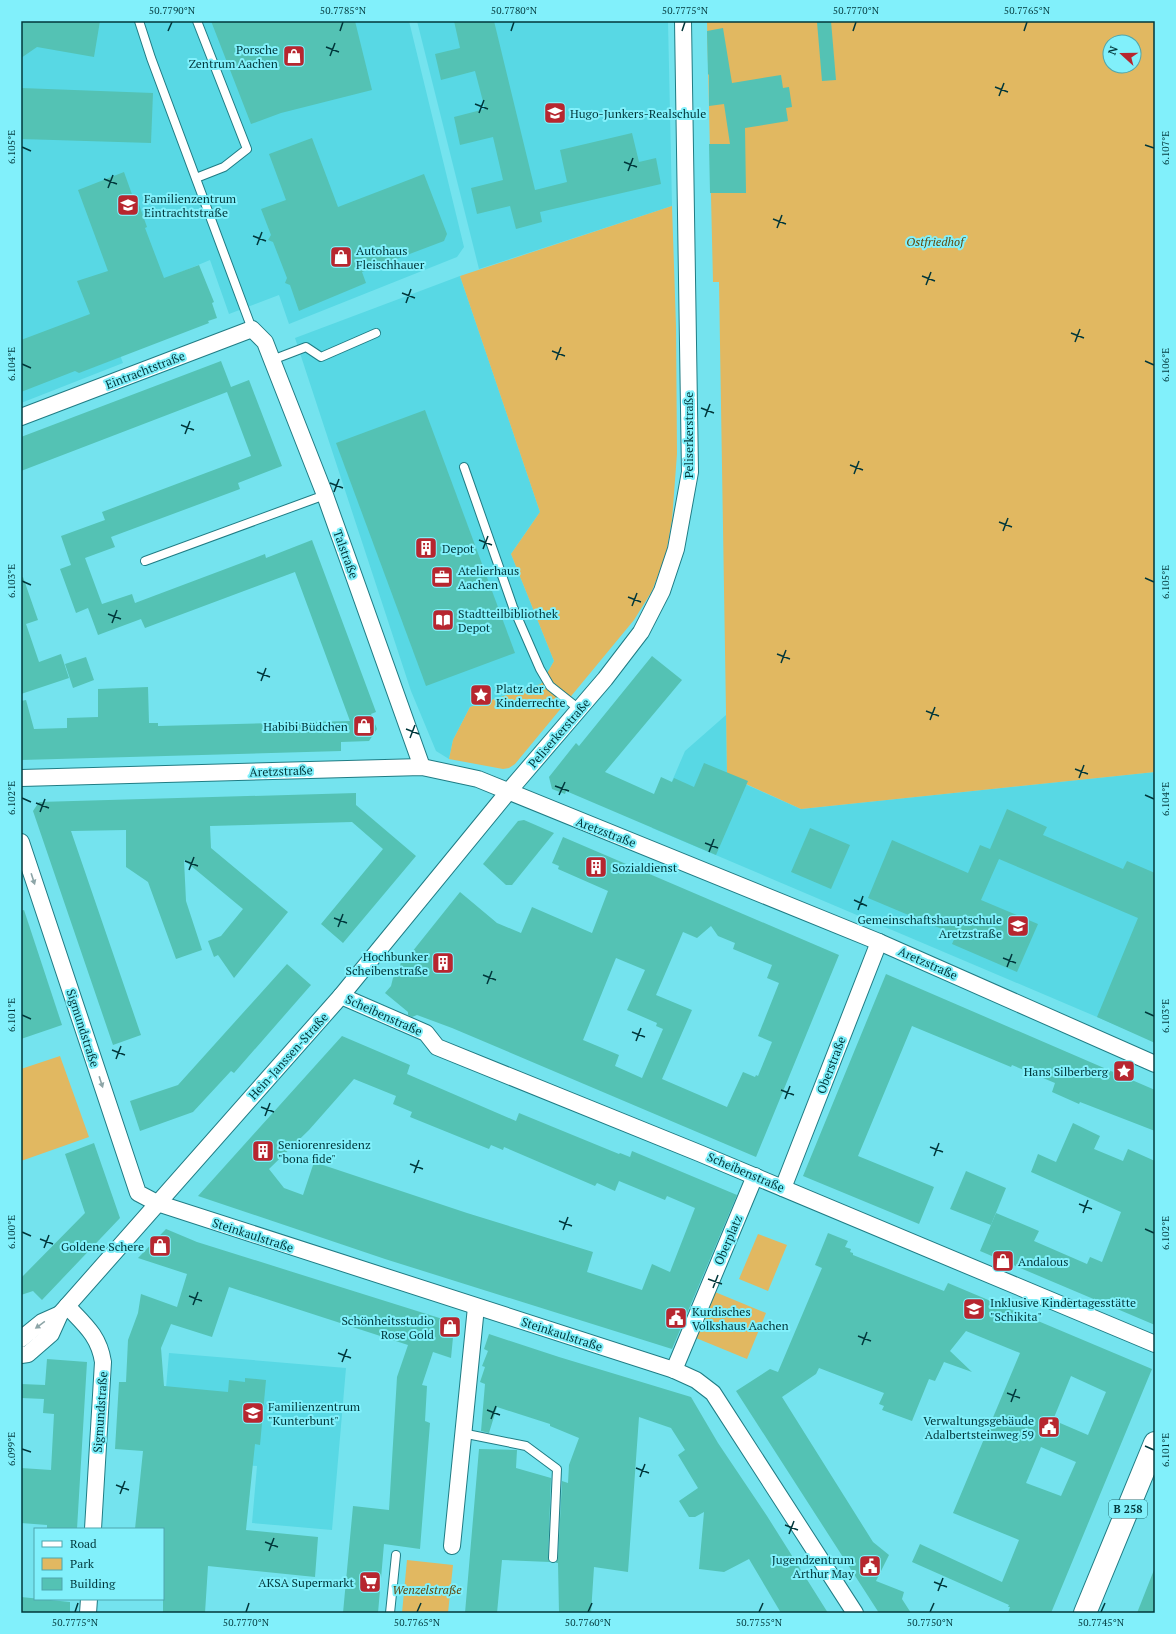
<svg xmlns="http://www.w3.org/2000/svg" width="1176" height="1634" font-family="'PT Serif',serif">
<rect width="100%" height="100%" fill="#74e3ee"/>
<g fill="#58d8e4">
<polygon points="21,21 409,21 464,247 457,257 289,324 279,295 229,314 210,260 179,273 103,309 123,363 21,403"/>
<polygon points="417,21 668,21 672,206 479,269"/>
<polygon points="460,276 540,512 511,554 554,661 541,684 470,707 453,740 449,759 436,751 411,691 295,338"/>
<polygon points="726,715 727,773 747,785 801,809 1155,772 1155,997 1137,1034 652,828 685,751"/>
<polygon points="169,1353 346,1368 332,1530 252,1523 257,1466 160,1458"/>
</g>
<g fill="#e1b861" fill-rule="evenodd">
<path d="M707 21H1155V772L801 809 746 784 727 773 719 282H713ZM1110 42H1134V66H1110Z"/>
<polygon points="672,206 676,326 677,454 672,520 666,554 652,591 634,620 515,764 509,768 503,769 449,759 453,740 470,707 541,684 554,661 511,554 540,512 460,276"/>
<polygon points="60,1056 89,1137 21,1161 21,1069"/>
<polygon points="758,1234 787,1245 768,1291 739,1279"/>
<polygon points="715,1292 766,1313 747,1359 696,1338"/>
<polygon points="407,1560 453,1565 448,1613 402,1613"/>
</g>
<g fill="#54c2b4" fill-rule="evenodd">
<polygon points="21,21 100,21 94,57 37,47 21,58"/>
<polygon points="211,21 355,21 372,90 281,113 251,124"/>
<polygon points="454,21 494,21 535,190 567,182 560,150 632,133 639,162 656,158 661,184 540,212 542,222 516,229 510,206 477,214 471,188 503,180 493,137 460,145 454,117 485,109 475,71 441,80 435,54 460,48"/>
<polygon points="831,21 836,80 822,81 817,22"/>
<polygon points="723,28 732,83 781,75 783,88 789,87 792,107 786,108 788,121 745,128 746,193 710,193 709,144 730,144 724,104 709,106 709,74 708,75 707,31"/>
<polygon points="21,88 153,93 151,143 21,139"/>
<polygon points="312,138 338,207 424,174 447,234 444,241 362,272 366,283 299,311 290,285 285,283 287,278 273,242 268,240 271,235 261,209 286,200 269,154"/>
<polygon points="124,172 134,200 137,199 147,227 145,228 164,278 199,265 214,302 212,303 217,318 208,321 209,323 79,373 75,371 21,392 21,340 90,314 77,281 108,271 78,190"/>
<polygon points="221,361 231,387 249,380 282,466 238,483 240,489 111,537 115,547 85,558 102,604 132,594 135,603 265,554 266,558 312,540 376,712 371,714 377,729 369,741 341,742 341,751 21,760 21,701 26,700 34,729 67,728 67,718 98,717 98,689 148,687 149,723 158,723 158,726 350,721 295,572 145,628 141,619 98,635 88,608 76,613 60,569 71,565 61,536 105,520 102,512 251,456 227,392 21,471 21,437"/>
<polygon points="425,410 515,653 426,686 336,443"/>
<polygon points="23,577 38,620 26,624 39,662 61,654 69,678 21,694 21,578"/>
<polygon points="652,656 682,680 605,772 654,794 661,777 672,782 674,778 694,787 704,763 748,781 716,855 566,791 565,794 552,789 549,777 576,743 579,746"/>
<polygon points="86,657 94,680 73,688 65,664"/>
<polygon points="356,793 356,805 416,856 343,943 321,924 383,849 352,822 210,826 211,848 288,912 234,978 218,955 214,957 208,941 221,936 243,909 184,860 186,901 202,950 176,959 148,882 126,867 126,830 71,831 141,1035 113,1045 33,811 39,802"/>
<polygon points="1007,809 1047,827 1043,835 1123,869 1127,861 1155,873 1155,1043 1097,1017 1138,918 999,859 981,900 1038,924 1017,972 952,944 956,935 868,898 892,840 968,873 980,845 990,849"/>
<polygon points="524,820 554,833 512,885 506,885 483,864 518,821"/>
<polygon points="810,828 850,845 831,889 791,872"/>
<path d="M563 837 839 955 756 1157 452 1028 417 1015 412 1017 408 1015V1012L385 993 391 986 393 978 400 968 401 959 408 957 460 892 497 923 521 933 532 907 592 933 608 891 558 869 559 866 552 863ZM711 926 718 936 735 943 733 949 772 965 767 978 779 983 758 1036 772 1042 758 1076 756 1075 755 1077 743 1072 727 1107 662 1079 692 1010 656 995 683 932 697 938ZM616 958 645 970 627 1010 657 1023 656 1026 663 1029 642 1078 615 1066 619 1055 583 1040Z"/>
<polygon points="24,910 62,1025 21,1039 21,911"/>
<polygon points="287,964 311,985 234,1073 231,1071 193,1112 140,1131 130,1101 178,1085"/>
<polygon points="886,974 1155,1090 1155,1131 1080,1102 1079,1104 1052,1092 1055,1083 1012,1065 1011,1067 912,1026 858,1156 934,1187 919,1224 803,1176"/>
<path d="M342 1036 410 1065 407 1074 516 1121 519 1113 619 1154 620 1153 630 1157 632 1151 737 1195 672 1349 385 1259 198 1196ZM354 1079 396 1096 393 1104 412 1112 410 1117 489 1149 491 1145 503 1150 504 1147 595 1186 597 1183 615 1191 619 1181 665 1200 667 1196 695 1208 670 1272 652 1264 642 1290 587 1272 593 1252 467 1213 314 1162 303 1195 284 1188 269 1169 309 1130Z"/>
<polygon points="1073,1123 1100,1136 1094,1149 1123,1161 1128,1149 1155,1161 1155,1325 980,1251 996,1213 1039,1231 1034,1241 1087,1264 1090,1257 1102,1262 1121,1212 1031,1172 1038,1154 1056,1162"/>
<polygon points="94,1143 120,1218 42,1300 33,1291 21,1295 21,1278 85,1213 65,1154"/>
<polygon points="966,1171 1006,1188 991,1225 950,1209"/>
<polygon points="166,1229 197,1242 449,1321 454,1327 451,1358 433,1352 422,1385 427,1386 425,1421 430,1423 420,1549 384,1544 378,1613 343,1613 353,1506 389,1510 397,1377 408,1345 229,1287 212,1337 171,1324 161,1348 164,1386 228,1392 229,1380 245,1382 245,1378 266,1380 260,1445 255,1444 246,1530 318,1537 315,1577 208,1566 205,1613 163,1613 163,1529 135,1529 143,1451 115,1449 119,1382 126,1382 128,1340 138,1313 141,1294 177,1307 187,1274 138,1258"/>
<path d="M828 1233 848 1241 845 1247 851 1249 850 1252 853 1253V1255L944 1291 948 1283 1152 1369 1051 1613H1008L1010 1607H1008L1009 1605 912 1562 920 1544 1002 1582 1019 1540 953 1513 1020 1353 966 1331 950 1351 972 1372 944 1362 935 1381 929 1379 912 1421 882 1410 884 1406 879 1404 884 1393 819 1368 816 1374 782 1397 873 1542 889 1555 876 1581 904 1592 902 1599 911 1613H879L736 1391 770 1369 778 1372 822 1268 815 1265ZM1071 1376 1106 1392 1088 1435 1053 1420ZM1041 1447 1076 1462 1061 1496 1026 1483Z"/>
<polygon points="489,1334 559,1357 691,1397 718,1443 767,1516 828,1613 781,1613 749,1559 724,1572 699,1569 704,1512 695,1517 689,1517 679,1501 698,1488 678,1455 685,1450 671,1428 639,1417 628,1572 594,1567 591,1613 559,1613 558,1563 556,1563 558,1558 562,1481 568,1483 569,1465 579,1438 550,1426 550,1424 497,1407 489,1433 481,1431 485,1384 480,1382 485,1367 482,1366 488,1351 484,1349"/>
<polygon points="47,1359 87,1362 77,1529 47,1529 47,1525 21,1523 21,1468 51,1470 54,1414 43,1413 44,1399 21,1398 21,1384 45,1385"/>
<polygon points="479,1449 517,1450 516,1468 551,1478 548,1558 550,1562 502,1560 497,1613 465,1613"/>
<polygon points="1154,1570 1155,1613 1137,1613"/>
<polygon points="21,1597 70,1602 70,1613 21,1613"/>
</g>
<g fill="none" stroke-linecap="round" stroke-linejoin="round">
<g stroke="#207c84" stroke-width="10">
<g id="lane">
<polyline points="139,21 151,58 252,329"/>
<polyline points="196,178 224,167 247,149 197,21"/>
<polyline points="272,360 306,347 321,357 376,333"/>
<polyline points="464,467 513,607 540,669 550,686 579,709"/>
<polyline points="145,561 325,495"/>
<polyline points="462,1433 526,1446 557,1469 553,1558"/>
<polyline points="390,1613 396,1555"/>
</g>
</g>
<g stroke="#207c84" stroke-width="18">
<g id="street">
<polyline points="21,417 252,329 265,342 272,360 325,495 422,767"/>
<polyline points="21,778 422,767 478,779 879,942 1155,1064"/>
<polyline points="21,842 138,1193 157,1203 674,1370 696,1380 713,1393 855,1613"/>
<polyline points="341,996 426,1033 437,1047 699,1153 1155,1344"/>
<polyline points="783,1188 879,942"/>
<path d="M67 1306C85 1325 99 1336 103 1362L93 1529"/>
<polyline points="21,1339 42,1322 60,1314"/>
<polyline points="21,1355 28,1354 51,1334 60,1314 341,996 508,792 605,679 641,632 662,591 676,549 690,472 683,21"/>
<polyline points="674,1370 755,1176"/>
<polyline points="452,1546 476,1307"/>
<polyline points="88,1613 89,1599"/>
</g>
</g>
<g stroke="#207c84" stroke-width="24">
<polyline id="primary" points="1085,1613 1155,1443"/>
</g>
<use href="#lane" stroke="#fff" stroke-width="8"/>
<use href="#street" stroke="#fff" stroke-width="16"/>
<use href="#primary" stroke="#fff" stroke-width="22"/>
</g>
<defs><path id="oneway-solid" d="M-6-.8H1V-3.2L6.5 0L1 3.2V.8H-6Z"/></defs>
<g fill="#8da5a7">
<use href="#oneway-solid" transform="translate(33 879) rotate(72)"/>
<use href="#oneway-solid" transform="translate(101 1082) rotate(72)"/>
<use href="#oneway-solid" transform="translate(40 1325) rotate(144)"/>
</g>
<path fill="none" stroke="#01373b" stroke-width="1.5" d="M168 31 172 22M340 31 343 22M511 31 514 22M682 31 685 22M853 31 856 22M1024 31 1027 22M326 47 339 52M330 56 335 43M995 87 1008 92M999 96 1004 83M475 104 488 109M479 113 484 100M1145 145 1154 148M22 147 31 151M624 162 637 167M628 171 633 158M104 179 117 184M108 188 113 175M773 219 786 224M777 228 782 215M253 236 266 241M257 245 262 232M922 276 935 281M926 285 931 272M402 293 415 298M406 303 411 289M1071 333 1084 338M1075 342 1080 329M552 351 565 356M556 360 561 347M1145 361 1154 365M22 364 31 368M701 408 714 413M705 417 710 404M181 425 194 430M185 434 190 421M850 465 863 470M854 474 859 461M330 483 343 488M334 492 339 479M999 522 1012 527M1003 531 1008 518M479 540 492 545M483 549 488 536M1145 578 1154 582M22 581 31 585M628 597 641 602M632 606 637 593M108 614 121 619M112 623 117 610M777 654 790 659M781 663 786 650M257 672 270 677M261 681 266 668M926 711 939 716M930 720 935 707M406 729 419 734M410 738 415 725M1075 769 1088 774M1079 778 1084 765M555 786 569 791M559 795 565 782M1145 795 1154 799M22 798 31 802M36 803 49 808M40 812 45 799M705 843 718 848M709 852 714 839M185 861 198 866M189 870 194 857M854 900 867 906M858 910 863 896M334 918 347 923M338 927 343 914M1003 958 1016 963M1007 967 1012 954M483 975 496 980M487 984 492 971M1145 1012 1154 1016M22 1015 31 1019M632 1032 645 1037M636 1041 641 1028M112 1050 125 1055M116 1059 121 1046M781 1090 794 1095M785 1099 790 1086M261 1107 274 1112M265 1116 270 1103M930 1147 943 1152M934 1156 939 1143M410 1164 423 1169M414 1173 419 1160M1079 1204 1092 1209M1083 1213 1088 1200M559 1221 572 1226M1145 1229 1154 1233M563 1230 568 1217M22 1232 31 1236M40 1239 53 1244M44 1248 49 1235M708 1279 722 1284M713 1288 718 1275M189 1296 202 1301M193 1305 198 1292M858 1336 871 1341M862 1345 867 1332M338 1353 351 1358M342 1362 347 1349M1007 1393 1020 1398M1011 1402 1016 1389M487 1410 500 1415M491 1419 496 1406M1145 1446 1154 1450M22 1449 31 1452M636 1468 649 1473M640 1477 645 1464M116 1485 129 1490M120 1494 125 1481M785 1525 798 1530M789 1534 794 1521M265 1542 278 1547M269 1551 274 1538M934 1582 947 1587M938 1591 943 1578M75 1612 78 1603M246 1612 249 1603M417 1612 421 1603M588 1612 592 1603M759 1612 763 1603M930 1612 934 1603M1101 1612 1105 1603"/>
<defs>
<g id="shop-square" transform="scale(1.15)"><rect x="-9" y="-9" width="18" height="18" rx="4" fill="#b7262f" stroke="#81f0fb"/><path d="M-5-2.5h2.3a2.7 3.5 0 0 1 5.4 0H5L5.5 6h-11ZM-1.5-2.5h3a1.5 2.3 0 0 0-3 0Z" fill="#fff"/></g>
<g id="school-square" transform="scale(1.15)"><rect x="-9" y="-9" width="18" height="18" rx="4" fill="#b7262f" stroke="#81f0fb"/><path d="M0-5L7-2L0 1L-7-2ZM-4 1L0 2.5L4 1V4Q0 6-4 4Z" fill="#fff"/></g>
<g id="building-square" transform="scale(1.15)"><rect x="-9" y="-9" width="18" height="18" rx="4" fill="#b7262f" stroke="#81f0fb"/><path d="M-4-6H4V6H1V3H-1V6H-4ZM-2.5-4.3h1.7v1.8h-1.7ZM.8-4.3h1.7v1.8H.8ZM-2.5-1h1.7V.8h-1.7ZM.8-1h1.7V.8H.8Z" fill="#fff"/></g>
<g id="office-square" transform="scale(1.15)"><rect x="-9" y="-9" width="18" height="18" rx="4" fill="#b7262f" stroke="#81f0fb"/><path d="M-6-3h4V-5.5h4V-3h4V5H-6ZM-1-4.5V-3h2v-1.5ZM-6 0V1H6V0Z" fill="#fff"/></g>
<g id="library-square" transform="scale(1.15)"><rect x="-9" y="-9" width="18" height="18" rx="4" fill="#b7262f" stroke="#81f0fb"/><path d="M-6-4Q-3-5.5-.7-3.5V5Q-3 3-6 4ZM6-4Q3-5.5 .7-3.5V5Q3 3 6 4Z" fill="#fff"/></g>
<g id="sight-square" transform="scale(1.15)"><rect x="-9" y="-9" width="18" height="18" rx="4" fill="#b7262f" stroke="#81f0fb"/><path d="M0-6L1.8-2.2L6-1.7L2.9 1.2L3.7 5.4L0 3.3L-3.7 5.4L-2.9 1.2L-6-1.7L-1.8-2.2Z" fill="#fff"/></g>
<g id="civic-square" transform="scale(1.15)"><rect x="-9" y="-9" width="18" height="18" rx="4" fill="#b7262f" stroke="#81f0fb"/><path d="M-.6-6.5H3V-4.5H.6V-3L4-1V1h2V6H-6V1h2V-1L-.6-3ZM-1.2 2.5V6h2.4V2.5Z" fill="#fff"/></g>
<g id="supermarket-square" transform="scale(1.15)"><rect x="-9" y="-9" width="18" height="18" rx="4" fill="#b7262f" stroke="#81f0fb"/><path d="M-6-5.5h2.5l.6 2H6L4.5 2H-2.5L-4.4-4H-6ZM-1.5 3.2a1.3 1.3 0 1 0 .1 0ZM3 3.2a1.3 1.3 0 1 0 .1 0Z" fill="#fff"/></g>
</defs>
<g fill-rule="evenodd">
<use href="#shop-square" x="294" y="56"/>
<use href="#school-square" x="555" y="113"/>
<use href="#school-square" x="128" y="205"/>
<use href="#shop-square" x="341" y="257"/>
<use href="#building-square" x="426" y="548"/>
<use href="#office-square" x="442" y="577"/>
<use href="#library-square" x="443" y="620"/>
<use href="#sight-square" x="481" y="695"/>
<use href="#shop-square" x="364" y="726"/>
<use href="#building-square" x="596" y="867"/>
<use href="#school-square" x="1018" y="926"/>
<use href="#building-square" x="443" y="963"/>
<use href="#sight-square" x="1124" y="1071"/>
<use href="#building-square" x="263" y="1151"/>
<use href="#shop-square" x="160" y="1246"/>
<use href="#shop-square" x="1003" y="1261"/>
<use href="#school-square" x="974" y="1309"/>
<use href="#civic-square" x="676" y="1318"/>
<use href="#shop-square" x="450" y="1327"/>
<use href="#school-square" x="253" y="1413"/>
<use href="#civic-square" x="1049" y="1427"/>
<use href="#civic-square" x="870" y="1566"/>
<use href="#supermarket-square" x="370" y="1582"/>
</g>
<g text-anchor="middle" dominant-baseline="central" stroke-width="4" stroke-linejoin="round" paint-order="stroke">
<rect fill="#81f0fb" stroke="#276e75" stroke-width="1" x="1109" y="1500" width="38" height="18" rx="3"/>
<g font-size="11" font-weight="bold" fill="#01373b">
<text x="1128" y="1509">B 258</text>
</g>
<g font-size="12" fill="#01373b" stroke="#81f0fb" text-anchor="start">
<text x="278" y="49" text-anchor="end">Porsche<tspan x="278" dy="14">Zentrum Aachen</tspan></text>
<text x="570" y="113">Hugo-Junkers-Realschule</text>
<text x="144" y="198">Familienzentrum<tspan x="144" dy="14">Eintrachtstraße</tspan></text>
<text x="356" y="250">Autohaus<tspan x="356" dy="14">Fleischhauer</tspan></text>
<text x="442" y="548">Depot</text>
<text x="458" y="570">Atelierhaus<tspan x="458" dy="14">Aachen</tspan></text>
<text x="458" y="613">Stadtteilbibliothek<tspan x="458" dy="14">Depot</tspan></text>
<text x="496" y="688">Platz der<tspan x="496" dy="14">Kinderrechte</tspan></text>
<text x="348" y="726" text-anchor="end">Habibi Büdchen</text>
<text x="612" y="867">Sozialdienst</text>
<text x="1002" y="919" text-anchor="end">Gemeinschaftshauptschule<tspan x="1002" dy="14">Aretzstraße</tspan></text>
<text x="428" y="956" text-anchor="end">Hochbunker<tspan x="428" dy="14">Scheibenstraße</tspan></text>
<text x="1108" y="1071" text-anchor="end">Hans Silberberg</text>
<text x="278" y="1144">Seniorenresidenz<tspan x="278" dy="14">"bona fide"</tspan></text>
<text x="144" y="1246" text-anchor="end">Goldene Schere</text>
<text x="1018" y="1261">Andalous</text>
<text x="990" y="1302">Inklusive Kindertagesstätte<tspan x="990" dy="14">"Schikita"</tspan></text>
<text x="692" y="1311">Kurdisches<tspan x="692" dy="14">Volkshaus Aachen</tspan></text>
<text x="434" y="1320" text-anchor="end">Schönheitsstudio<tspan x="434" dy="14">Rose Gold</tspan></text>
<text x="268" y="1406">Familienzentrum<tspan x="268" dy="14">"Kunterbunt"</tspan></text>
<text x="1034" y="1420" text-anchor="end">Verwaltungsgebäude<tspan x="1034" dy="14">Adalbertsteinweg 59</tspan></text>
<text x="854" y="1559" text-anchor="end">Jugendzentrum<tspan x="854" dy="14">Arthur May</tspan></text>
<text x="354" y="1582" text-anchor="end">AKSA Supermarkt</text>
</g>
<g font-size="12" font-style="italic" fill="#61480e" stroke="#81f0fb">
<text x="935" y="241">Ostfriedhof</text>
<text x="427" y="1589">Wenzelstraße</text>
</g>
<g font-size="12" fill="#01373b" stroke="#81f0fb">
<text transform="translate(145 370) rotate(-21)">Eintrachtstraße</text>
<text transform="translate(688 435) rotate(-90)">Peliserkerstraße</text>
<text transform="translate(346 554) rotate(70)">Talstraße</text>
<text transform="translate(559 733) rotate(-49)">Peliserkerstraße</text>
<text transform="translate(281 771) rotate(-2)">Aretzstraße</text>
<text transform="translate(606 832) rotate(21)">Aretzstraße</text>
<text transform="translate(928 963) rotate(24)">Aretzstraße</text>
<text transform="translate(384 1015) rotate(24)">Scheibenstraße</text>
<text transform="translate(83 1028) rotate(72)">Sigmundstraße</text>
<text transform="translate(288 1056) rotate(-48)">Hein-Janssen-Straße</text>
<text transform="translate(831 1065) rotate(-69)">Oberstraße</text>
<text transform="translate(746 1172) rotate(23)">Scheibenstraße</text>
<text transform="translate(253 1235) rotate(18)">Steinkaulstraße</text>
<text transform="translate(728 1240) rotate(-67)">Oberplatz</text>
<text transform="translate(562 1334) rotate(18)">Steinkaulstraße</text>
<text transform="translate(100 1412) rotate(-86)">Sigmundstraße</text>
</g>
</g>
<rect width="1176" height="1634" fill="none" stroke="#81f0fb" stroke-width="44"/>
<rect x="34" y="1528" width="130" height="72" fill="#81f0fb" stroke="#4ea6ae"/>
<rect x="42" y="1541" width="20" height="6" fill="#ffffff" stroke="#4ea6ae"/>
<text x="70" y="1548" font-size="12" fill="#01373b">Road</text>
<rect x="42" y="1558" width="20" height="12" fill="#e1b861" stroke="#4ea6ae"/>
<text x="70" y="1568" font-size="12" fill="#01373b">Park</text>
<rect x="42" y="1578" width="20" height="12" fill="#54c2b4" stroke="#4ea6ae"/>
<text x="70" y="1588" font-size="12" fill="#01373b">Building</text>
<g transform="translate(1122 54) rotate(291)"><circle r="19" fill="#81f0fb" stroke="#4ea6ae"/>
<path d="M0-3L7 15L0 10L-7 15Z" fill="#b7262f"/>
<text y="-6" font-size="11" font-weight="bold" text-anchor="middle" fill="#01373b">N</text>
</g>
<rect x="22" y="22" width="1132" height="1590" fill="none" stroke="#01373b" stroke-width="1.5"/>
<g font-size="10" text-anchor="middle" fill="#01373b">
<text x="172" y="14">50.7790°N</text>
<text x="343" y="14">50.7785°N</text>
<text x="514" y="14">50.7780°N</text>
<text x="685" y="14">50.7775°N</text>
<text x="856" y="14">50.7770°N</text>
<text x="1027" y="14">50.7765°N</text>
<text transform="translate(11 147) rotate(-90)" y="4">6.105°E</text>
<text transform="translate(1165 148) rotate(-90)" y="4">6.107°E</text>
<text transform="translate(11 364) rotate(-90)" y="4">6.104°E</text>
<text transform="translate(1165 365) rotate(-90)" y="4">6.106°E</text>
<text transform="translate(11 581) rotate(-90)" y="4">6.103°E</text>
<text transform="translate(1165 582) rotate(-90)" y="4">6.105°E</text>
<text transform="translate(11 798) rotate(-90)" y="4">6.102°E</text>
<text transform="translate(1165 799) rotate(-90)" y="4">6.104°E</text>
<text transform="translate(11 1015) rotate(-90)" y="4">6.101°E</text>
<text transform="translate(1165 1016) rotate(-90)" y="4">6.103°E</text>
<text transform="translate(11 1232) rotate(-90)" y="4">6.100°E</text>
<text transform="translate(1165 1233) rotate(-90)" y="4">6.102°E</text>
<text transform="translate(11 1449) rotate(-90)" y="4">6.099°E</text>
<text transform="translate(1165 1450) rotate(-90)" y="4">6.101°E</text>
<text x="75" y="1626">50.7775°N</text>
<text x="246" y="1626">50.7770°N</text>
<text x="417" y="1626">50.7765°N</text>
<text x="588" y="1626">50.7760°N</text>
<text x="759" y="1626">50.7755°N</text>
<text x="930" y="1626">50.7750°N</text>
<text x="1101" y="1626">50.7745°N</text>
</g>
</svg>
